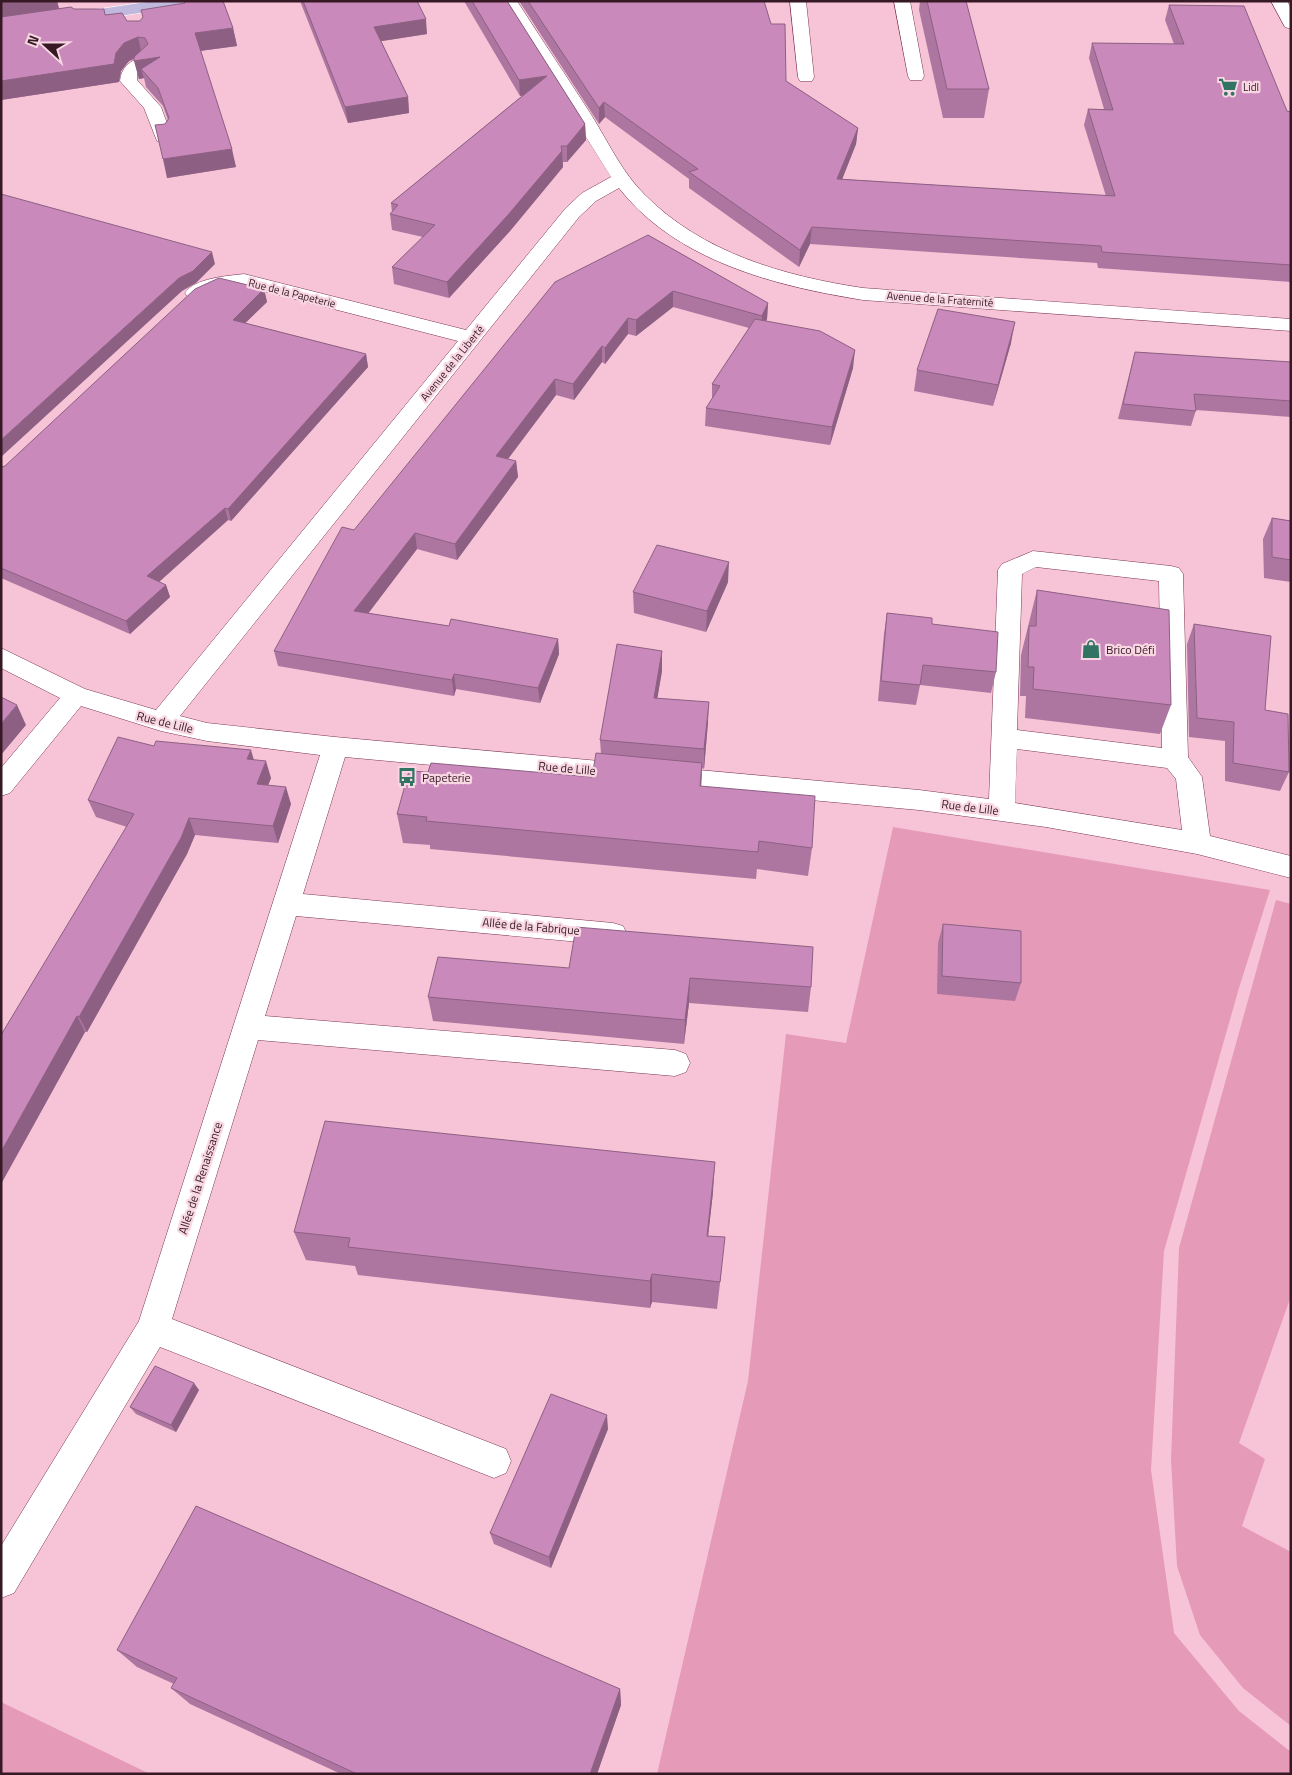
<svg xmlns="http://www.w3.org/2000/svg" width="1292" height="1775" font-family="'Titillium Web',sans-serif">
<rect width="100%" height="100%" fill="#f6c4d6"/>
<g fill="#e59ab7">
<polygon points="893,827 1270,890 1239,988 1164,1251 1151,1470 1174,1633 1239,1711 1291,1752 1291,1774 657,1774 748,1381 786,1034 846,1043"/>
<polygon points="1276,900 1291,904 1291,1296 1239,1443 1265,1459 1242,1526 1291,1552 1291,1726 1243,1688 1200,1635 1177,1566 1171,1460 1179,1248"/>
<polygon points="1,1702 150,1774 1,1774"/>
</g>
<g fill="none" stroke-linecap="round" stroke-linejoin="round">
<g stroke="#7b3654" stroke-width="1">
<g id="minor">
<path d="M501 1H517C542 40 567 77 592 116 608 142 622 172 644 194 702 253 784 276 863 288L1291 319V331L863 300C775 286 676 261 619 188L596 201 579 217 180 716 207 723 335 737 919 790 989 799 998 570 1002 564 1033 551 1171 566 1179 568 1183 574 1188 757 1202 777 1210 836 1291 856V878L1197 854 1046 827 919 810 345 757 303 894 613 923 623 926 627 934 623 942 613 945 296 916 265 1016 675 1050 686 1054 690 1063 686 1072 675 1076 258 1040 172 1319 506 1449 511 1461 506 1473 494 1478 160 1347 14 1593 1 1598V1546L139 1321 320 755 207 741 161 731 81 706 10 793 1 796V768L60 698 1 668V648L85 689 156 710 458 341 244 286 224 288 195 299 188 297 185 293C195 278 227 276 244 274L466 330 565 209 582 193 611 177ZM1036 567 1159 581 1162 748 1017 730 1022 574ZM1017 749 1167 768 1176 779 1182 830 1015 803Z"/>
<polygon points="790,1 806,1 814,77 812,81 800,81 798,77"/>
<polygon points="894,1 910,1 924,76 922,80 910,80 908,76"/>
<polygon points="1271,1 1287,1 1291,8 1291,29 1285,27"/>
<path d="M143 57 149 58 151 62 137 74V80L161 107 172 137 169 141 163 142 157 141 144 108 120 81C121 68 130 60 143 57Z"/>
</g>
</g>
<g stroke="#fff" stroke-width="1">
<polygon id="major" points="153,1 194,1 192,4 186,6 1,34 1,24"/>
</g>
<use href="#minor" fill="#fff" fill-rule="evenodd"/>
<use href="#major" fill="#c1b8dd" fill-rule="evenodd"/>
</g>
<g fill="#ad76a1">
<polygon points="1,1 57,1 59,8 74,9 106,15 127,21 140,21 184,3 184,1 223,1 233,28 237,46 200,51 236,167 167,178 165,124 168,120 163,106 146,87 144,78 139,79 134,59 129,61 121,71 119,82 1,100"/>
<polygon points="300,1 417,1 427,34 381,41 408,97 409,113 348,123"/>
<polygon points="464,1 507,1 585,124 586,140 567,162 563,162 563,167 510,231 449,298 394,284 392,267 423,237 392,230 390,214 392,212 391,203 523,95 520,96"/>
<polygon points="519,1 764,1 786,81 858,128 856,144 842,179 1106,196 1084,125 1088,109 1104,109 1089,58 1092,43 1174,44 1165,20 1169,5 1287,111 1291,112 1291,282 1098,268 1097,263 810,244 799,267 689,188 689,179 605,117 599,124"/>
<polygon points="920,1 966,1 989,89 984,118 943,118 919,10"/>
<polygon points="648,235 768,303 767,319 766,321 853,368 830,445 705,426 706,408 712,399 712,384 749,328 673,307 636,336 628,334 605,364 602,362 574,400 556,395 508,459 516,461 518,477 457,560 417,549 368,613 449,626 558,639 559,654 540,703 456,689 454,696 278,666 274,651 354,530"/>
<polygon points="264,289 267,302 245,323 366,354 368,367 231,521 228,520 159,582 166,585 170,597 130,634 1,578 1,467 5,466"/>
<polygon points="1011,343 993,406 914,391 917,370"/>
<polygon points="1135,352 1291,362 1291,417 1196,410 1191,426 1118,419"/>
<polygon points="1272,518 1291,521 1291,582 1264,578 1263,539"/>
<polygon points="728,582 706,632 634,613 633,592"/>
<polygon points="1037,590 1171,705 1160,734 1025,718 1026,696 1020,696 1021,655"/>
<polygon points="887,613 932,624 996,672 991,693 920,685 916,705 878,701 884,634"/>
<polygon points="1194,624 1265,710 1289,772 1280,791 1225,781 1225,741 1189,737 1187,644"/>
<polygon points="662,651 662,671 657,698 708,722 704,769 702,768 701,787 812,848 808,876 757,869 756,879 430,849 430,845 403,843 397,814 428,772 592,777 601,754 600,740"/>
<polygon points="154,746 254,760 271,778 268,785 291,804 278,843 195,835 187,854 87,1032 85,1032 1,1184 1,1035 127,827 96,817 88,800"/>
<polygon points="943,924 1021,983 1015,1001 937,994 938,943"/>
<polygon points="569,968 811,987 808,1012 689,1003 684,1044 433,1021 428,997"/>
<polygon points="713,1192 708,1236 722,1266 717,1309 652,1302 650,1308 358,1275 355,1266 306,1260 294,1232"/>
<polygon points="199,1390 176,1432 136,1414 130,1407"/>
<polygon points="608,1429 551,1568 494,1544 490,1533"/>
<polygon points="117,1650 620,1689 621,1705 597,1774 341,1774 190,1704 171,1688 174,1684 137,1667"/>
</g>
<g fill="#8d6083">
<polygon points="16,1 57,1 60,13 1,22 1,3"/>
<polygon points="426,19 427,34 376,42 374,27"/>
<polygon points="233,28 237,46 199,51 195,33"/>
<polygon points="138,37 142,55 129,61 121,71 119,82 1,100 1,81 124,43"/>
<polygon points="160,57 141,69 144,78 139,79 134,61"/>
<polygon points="547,76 548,91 520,96 519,80"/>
<polygon points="408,97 409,113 348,123 345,107"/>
<polygon points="604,102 605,117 599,124 599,108"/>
<polygon points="585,124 586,140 567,162 567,146"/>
<polygon points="858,128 856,144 836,195 837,179"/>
<polygon points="232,149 236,167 167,178 163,159"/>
<polygon points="562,151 563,167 510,231 449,298 447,282"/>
<polygon points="812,227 810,244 799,267 800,250"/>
<polygon points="212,252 215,264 196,283 182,291 1,457 1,440 179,278"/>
<polygon points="264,289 267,302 236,332 233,320"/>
<polygon points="673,291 673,307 636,336 636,320"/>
<polygon points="768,303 767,319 761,332 762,316"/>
<polygon points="628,318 628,334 605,364 605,348"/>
<polygon points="1015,322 1011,343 993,406 998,385"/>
<polygon points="602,346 602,362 574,400 573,384"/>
<polygon points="855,350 853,368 830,445 832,427"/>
<polygon points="366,354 368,367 231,521 228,509"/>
<polygon points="555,379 556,395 498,472 496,456"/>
<polygon points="516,461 518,477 457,560 455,544"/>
<polygon points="225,508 228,520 151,589 147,576"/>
<polygon points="415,533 417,549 358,627 354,611"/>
<polygon points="729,562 728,582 706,632 707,611"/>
<polygon points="166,585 170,597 130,634 126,621"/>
<polygon points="558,639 559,654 540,703 538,688"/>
<polygon points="662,651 662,671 654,718 654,698"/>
<polygon points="454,674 456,689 454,696 452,680"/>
<polygon points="709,702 708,722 704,769 704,749"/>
<polygon points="17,705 26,725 1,755 1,724"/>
<polygon points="251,750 256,767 247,759"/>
<polygon points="266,761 271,778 262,801 257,784"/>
<polygon points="702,763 701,792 700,786"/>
<polygon points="286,787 291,804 278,843 273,826"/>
<polygon points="189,818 195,835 187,854 87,1032 79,1017"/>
<polygon points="690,978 689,1003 684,1044 685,1020"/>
<polygon points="77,1016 85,1032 1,1184 1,1152"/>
<polygon points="715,1162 713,1192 705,1264 707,1236"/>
<polygon points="652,1274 652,1302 650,1308 650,1281"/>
<polygon points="194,1383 199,1390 176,1432 171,1425"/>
<polygon points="607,1415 608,1429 551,1568 549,1557"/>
<polygon points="620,1689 621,1705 597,1774 590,1774"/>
</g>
<g fill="#c989bb" stroke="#8d6083">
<polygon points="1,1 16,1 1,3"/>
<polygon points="184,1 223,1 233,28 195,33 232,149 163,159 155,125 165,124 169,118 158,88 141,69 160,57 134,61 134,57 148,44 145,38 138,37 124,43 116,53 114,64 1,81 1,17 71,7 74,9 104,9 105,15 122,13 127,21 140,21 143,17 141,10 185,3"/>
<polygon points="303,1 417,1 426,19 374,27 408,97 345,107"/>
<polygon points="472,1 507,1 585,124 567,146 561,146 562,151 508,215 447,282 392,267 435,225 390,214 398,205 391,203 547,76 519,80"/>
<polygon points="528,1 764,1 771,24 785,24 786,81 858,128 837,179 1115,196 1088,109 1113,110 1092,43 1184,44 1169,5 1244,6 1287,111 1291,112 1291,265 1102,252 1101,246 812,227 800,250 689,172 698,169 604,102 599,108"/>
<polygon points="927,1 966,1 989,89 947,89"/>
<polygon points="1,194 212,252 193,271 179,278 1,440"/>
<polygon points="648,235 768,303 762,316 673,291 636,320 628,318 605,348 602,346 573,384 555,379 496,456 516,461 455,544 415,533 354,611 449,626 451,619 558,639 538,688 454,674 452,680 274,651 342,527 354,530 555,282"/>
<polygon points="219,278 264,289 233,320 366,354 228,509 225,508 147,576 166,585 126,621 1,568 1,467 5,466 195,289"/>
<polygon points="938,309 1015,322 998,385 917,370"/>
<polygon points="755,319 820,331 855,350 832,427 706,408 720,386 712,384"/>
<polygon points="1135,352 1291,362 1291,401 1194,394 1196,411 1123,404"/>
<polygon points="1272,518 1291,521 1291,560 1272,557"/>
<polygon points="657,545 729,562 707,611 633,592"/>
<polygon points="1037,590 1169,610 1171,705 1033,689 1034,667 1028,667 1029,626 1036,626"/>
<polygon points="887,613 932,618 932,624 998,632 996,672 923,665 920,685 881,681"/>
<polygon points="1194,624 1271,636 1265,710 1288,714 1289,772 1233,763 1234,722 1197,718"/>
<polygon points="617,644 662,651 654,698 709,702 704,749 600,740"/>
<polygon points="1,697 17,705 1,724"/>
<polygon points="118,737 154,746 156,741 251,750 247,759 266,761 257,784 286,787 273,826 189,818 181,838 79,1017 77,1016 1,1152 1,1035 134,814 88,800"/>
<polygon points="596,753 702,763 700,786 815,796 812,848 759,841 758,852 426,821 427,817 397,814 409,771 428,772 431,763 592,777"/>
<polygon points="943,924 1021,931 1021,983 942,976"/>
<polygon points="576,927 813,947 811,987 690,978 685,1020 428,997 438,957 569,968"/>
<polygon points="325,1121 715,1162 707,1236 725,1237 720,1282 652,1274 650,1281 348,1247 350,1238 294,1232"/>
<polygon points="155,1366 194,1383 171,1425 130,1407"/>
<polygon points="551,1394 607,1415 549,1557 490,1533"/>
<polygon points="196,1506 620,1689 590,1774 357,1774 171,1688 177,1678 117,1650"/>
</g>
<defs>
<g id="supermarket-bare" transform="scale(1.5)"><path d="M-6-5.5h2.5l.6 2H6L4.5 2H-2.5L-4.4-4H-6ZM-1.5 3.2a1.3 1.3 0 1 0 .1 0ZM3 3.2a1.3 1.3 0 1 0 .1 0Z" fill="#327464" stroke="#f8d7e2" stroke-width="2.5" paint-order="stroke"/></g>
<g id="shop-bare" transform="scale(1.5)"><path d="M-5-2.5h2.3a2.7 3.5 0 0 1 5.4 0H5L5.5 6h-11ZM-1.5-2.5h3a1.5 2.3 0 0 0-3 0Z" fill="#327464" stroke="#f8d7e2" stroke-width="2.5" paint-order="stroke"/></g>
<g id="bus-bare" transform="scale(1.5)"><path d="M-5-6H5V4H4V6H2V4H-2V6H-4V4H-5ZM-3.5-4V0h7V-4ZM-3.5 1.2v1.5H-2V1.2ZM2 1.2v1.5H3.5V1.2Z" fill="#327464" stroke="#f8d7e2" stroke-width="2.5" paint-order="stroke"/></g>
</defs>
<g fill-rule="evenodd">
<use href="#supermarket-bare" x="1228" y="87"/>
<use href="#shop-bare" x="1091" y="649"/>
<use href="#bus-bare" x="407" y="777"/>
</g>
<g text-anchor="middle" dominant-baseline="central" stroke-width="4.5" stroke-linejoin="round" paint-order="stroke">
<g font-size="11" fill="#361925" stroke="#f8d7e2" text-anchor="start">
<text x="1243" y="87">Lidl</text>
</g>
<g font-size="11" fill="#361925" stroke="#f8d7e2">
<text transform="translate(292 293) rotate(14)">Rue de la Papeterie</text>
<text transform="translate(940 299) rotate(4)">Avenue de la Fraternité</text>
<text transform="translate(452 363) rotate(-51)">Avenue de la Liberté</text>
</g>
<g font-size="12" fill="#361925" stroke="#f8d7e2" text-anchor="start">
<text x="1106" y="649">Brico Défi</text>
<text x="422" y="777">Papeterie</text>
</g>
<g font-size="12" fill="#361925" stroke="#f8d7e2">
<text transform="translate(165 722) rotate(14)">Rue de Lille</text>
<text transform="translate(567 768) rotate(5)">Rue de Lille</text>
<text transform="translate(970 807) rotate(7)">Rue de Lille</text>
<text transform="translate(531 926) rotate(5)">Allée de la Fabrique</text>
<text transform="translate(200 1178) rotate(-72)">Allée de la Renaissance</text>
</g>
</g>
<rect width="1292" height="1775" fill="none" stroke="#361925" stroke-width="5"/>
<g transform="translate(45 45) rotate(291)" stroke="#f8d7e2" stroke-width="4" paint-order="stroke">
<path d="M0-4L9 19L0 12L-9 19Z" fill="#361925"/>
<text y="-8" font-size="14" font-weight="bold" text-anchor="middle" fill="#361925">N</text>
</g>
</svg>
